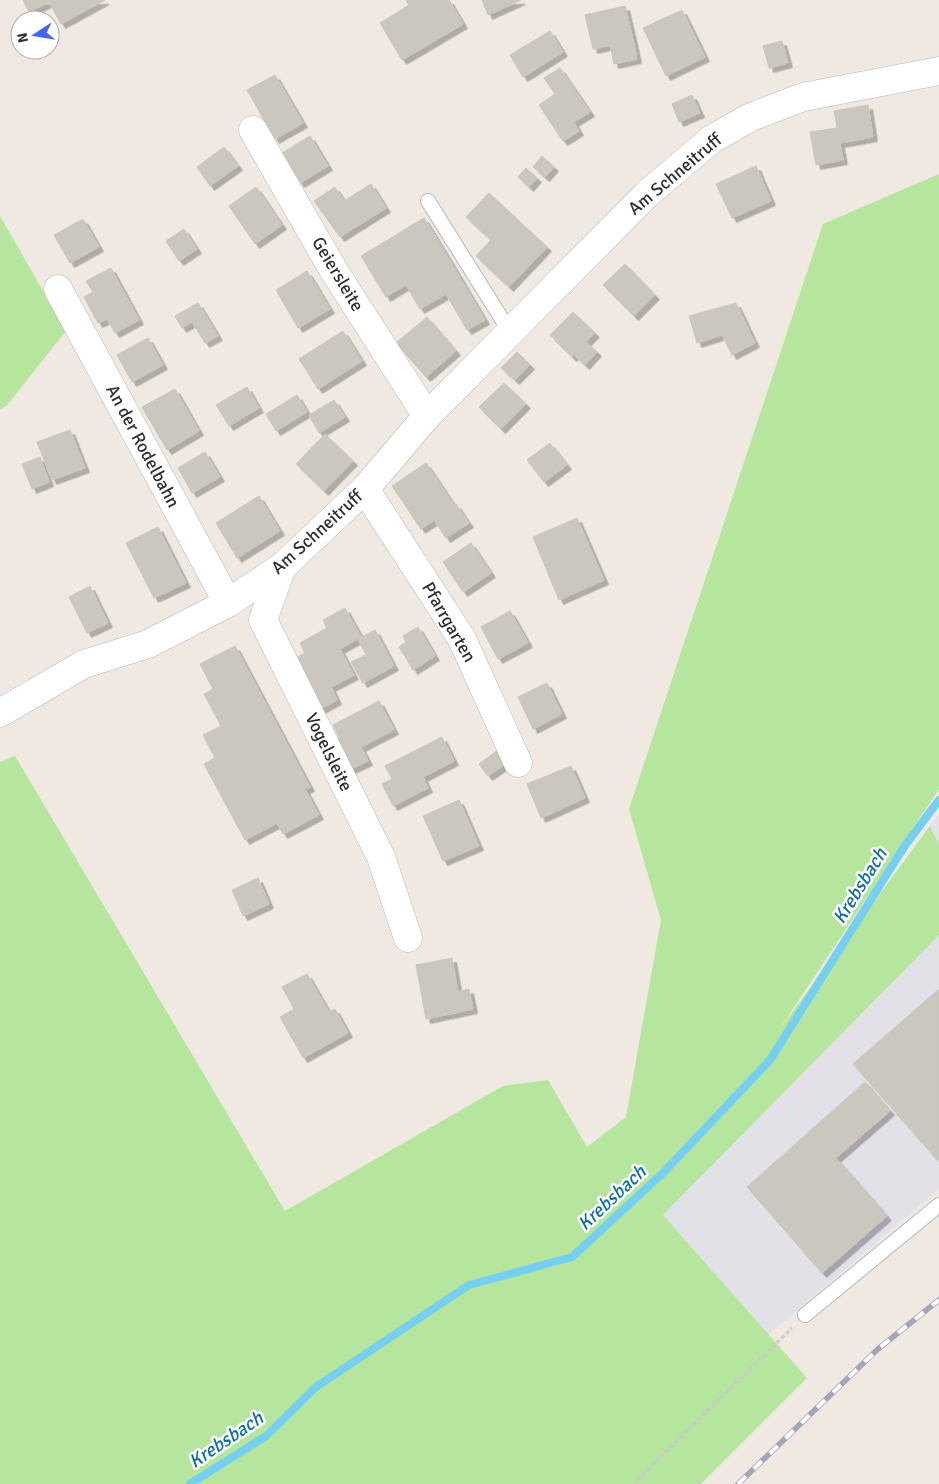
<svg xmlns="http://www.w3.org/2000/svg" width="939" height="1484" font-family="Signika,sans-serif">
<defs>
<filter id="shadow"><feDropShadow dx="4.5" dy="4.5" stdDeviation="0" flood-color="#0004"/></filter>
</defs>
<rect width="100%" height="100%" fill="#efe9e1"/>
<g fill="#e3e1e8">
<polygon points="939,814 939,845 930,826"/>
<polygon points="939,935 939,1189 768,1335 662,1215"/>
</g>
<g fill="#b6e59e">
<polygon points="939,174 939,789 779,1030 930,826 939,845 939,935 663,1215 807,1378 701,1484 0,1484 0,762 15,756 285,1211 503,1086 548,1080 587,1147 626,1117 661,920 629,809 823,224"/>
<polygon points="0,216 66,331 7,405 0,410"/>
</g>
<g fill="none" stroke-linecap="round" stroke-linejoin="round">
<polyline stroke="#75cff0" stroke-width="8" points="190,1484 266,1436 316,1387 469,1285 572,1257 663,1173 770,1060 904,847 939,800"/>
</g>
<g fill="#cbc7bf" stroke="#cbc5ba" filter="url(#shadow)">
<polygon points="23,0 105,0 61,24 49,2 29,12"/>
<polygon points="406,0 449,0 463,24 402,60 380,23 409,5"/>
<polygon points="482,0 521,0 488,15"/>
<polygon points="625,6 633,40 593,49 585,15"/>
<polygon points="682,10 705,57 666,76 643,28"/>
<polygon points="550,31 563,52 523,77 510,55"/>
<polygon points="633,40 637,59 614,64 610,45"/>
<polygon points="782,41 788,63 769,68 763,46"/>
<polygon points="560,68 590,112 574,122 579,131 563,141 539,105 555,94 544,78"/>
<polygon points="275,75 303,123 275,139 247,90"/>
<polygon points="692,95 700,113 679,122 672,104"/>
<polygon points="868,105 873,137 840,143 834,111"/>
<polygon points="837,128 843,160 816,165 810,132"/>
<polygon points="310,136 328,166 300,183 282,153"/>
<polygon points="224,147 238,166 210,186 197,167"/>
<polygon points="542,156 554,167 545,177 533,167"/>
<polygon points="756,166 771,201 732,218 716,184"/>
<polygon points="526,168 537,178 529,187 518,177"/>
<polygon points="371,184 386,208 340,237 314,201 335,187 344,201"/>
<polygon points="256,187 282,225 255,244 229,206"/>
<polygon points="489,193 547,247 509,287 476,256 491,240 466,217"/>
<polygon points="424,218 449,259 386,297 361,256"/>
<polygon points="83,219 99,247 70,263 54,235"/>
<polygon points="184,229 197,249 179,261 166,241"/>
<polygon points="449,259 485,320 467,330 446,294 420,309 406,285"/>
<polygon points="625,264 655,295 634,316 603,285"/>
<polygon points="111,268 139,320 115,333 107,319 98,323 84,297 93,292 86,281"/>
<polygon points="307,271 330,309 298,328 276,290"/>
<polygon points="198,303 218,336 205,343 192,322 182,328 175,316"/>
<polygon points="736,303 755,343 732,355 722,335 697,343 689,316"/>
<polygon points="573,312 595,333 586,342 597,352 585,365 574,355 572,357 550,335"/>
<polygon points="427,317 456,351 426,377 396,343"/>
<polygon points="343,331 362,361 318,389 299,359"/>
<polygon points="148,338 163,365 132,382 117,355"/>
<polygon points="517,352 530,365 515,380 501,368"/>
<polygon points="504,383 526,404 501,429 479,407"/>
<polygon points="247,387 259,408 229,426 216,405"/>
<polygon points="175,389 199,431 167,450 142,407"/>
<polygon points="297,395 307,412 276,431 266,414"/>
<polygon points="334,400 345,417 319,433 309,415"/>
<polygon points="70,430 85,468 52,480 37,442"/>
<polygon points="325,434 353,461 324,491 296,464"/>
<polygon points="550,443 567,465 544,482 527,460"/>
<polygon points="205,452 220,477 192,493 178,468"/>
<polygon points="40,457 49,482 32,489 22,464"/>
<polygon points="426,463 454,505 456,504 469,523 446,538 434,520 421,529 392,486"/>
<polygon points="259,496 280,531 237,558 216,523"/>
<polygon points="577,518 604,580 559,600 533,537"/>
<polygon points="158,527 186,583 154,598 126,543"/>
<polygon points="471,543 491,573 463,592 443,562"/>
<polygon points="90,586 108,623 87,633 69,597"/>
<polygon points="345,608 361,637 340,649 354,675 331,687 337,700 317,711 296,658 305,653 300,643 327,628 323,620"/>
<polygon points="510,611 528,643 498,659 481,627"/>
<polygon points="418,627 428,644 406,658 399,647 406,642 403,636"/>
<polygon points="375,630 394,666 363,683 351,662 366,655 358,639"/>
<polygon points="428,644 435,656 413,670 406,658"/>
<polygon points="235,646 310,787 305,789 319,815 283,834 277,823 245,840 204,764 215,758 203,735 221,726 204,694 213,689 200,664"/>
<polygon points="547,683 562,714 533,729 518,697"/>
<polygon points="379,701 394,730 361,747 368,761 345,772 330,742 339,737 333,725"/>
<polygon points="442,737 454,761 423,777 428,788 393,806 382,784 392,779 385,766"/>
<polygon points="498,750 507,763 488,776 479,764"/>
<polygon points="571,766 585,798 541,818 527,784"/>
<polygon points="459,800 479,846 443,861 423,816"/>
<polygon points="258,878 269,904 243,916 232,890"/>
<polygon points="452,958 458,992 469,989 473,1009 426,1019 416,965"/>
<polygon points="307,974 329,1012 335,1009 348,1033 303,1058 280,1017 294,1009 282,987"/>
<polygon points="939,989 939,1162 853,1064"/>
<polygon points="865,1082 890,1111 836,1158 887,1216 822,1273 747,1187"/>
</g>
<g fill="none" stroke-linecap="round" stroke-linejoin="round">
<g stroke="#b4b7c1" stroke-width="16">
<g id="lane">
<polyline points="428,201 510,332"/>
<polyline points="805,1315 939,1205"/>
</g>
</g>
<g stroke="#b4b7c1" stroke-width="29">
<g id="street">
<polyline points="253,130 334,271 427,416"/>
<polyline points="58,289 228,603"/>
<polyline points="365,489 462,639 518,763"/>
<polyline points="282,567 263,620 381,857 408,938"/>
<polyline points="0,713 84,664 148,644 228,603 282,567 365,489 427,416 647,194 712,139 751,117 803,97 939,71"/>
</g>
</g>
<polyline stroke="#c9c9c9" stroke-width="3" stroke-dasharray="4 2.5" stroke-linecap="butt" points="633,1484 792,1328"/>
<use href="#lane" stroke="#fff" stroke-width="14"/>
<use href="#street" stroke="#fff" stroke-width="28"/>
<g stroke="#a3a6b8" stroke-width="5.5">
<polyline id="rail" points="738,1484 878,1349 939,1300"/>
</g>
<use href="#rail" stroke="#fff" stroke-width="4" stroke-dasharray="11" stroke-linecap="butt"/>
</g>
<g text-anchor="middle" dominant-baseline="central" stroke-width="5" stroke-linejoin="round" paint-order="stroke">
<g font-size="18" fill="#2e2e2e" stroke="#fff">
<text transform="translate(675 174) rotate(-40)">Am Schneitruff</text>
<text transform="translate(338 274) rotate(59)">Geiersleite</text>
<text transform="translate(143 446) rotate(62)">An der Rodelbahn</text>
<text transform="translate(317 532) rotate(-42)">Am Schneitruff</text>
<text transform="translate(449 622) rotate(60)">Pfarrgarten</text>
<text transform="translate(329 752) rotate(64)">Vogelsleite</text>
</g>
<g font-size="19" font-style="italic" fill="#0d6fa3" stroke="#fff">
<text transform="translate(860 886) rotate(-58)">Krebsbach</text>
<text transform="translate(612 1198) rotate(-43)">Krebsbach</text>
<text transform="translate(226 1440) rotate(-34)">Krebsbach</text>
</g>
</g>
<g transform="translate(35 35) rotate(258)"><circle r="24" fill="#ffffff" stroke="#ababab"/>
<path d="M0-4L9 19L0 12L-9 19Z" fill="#4264fb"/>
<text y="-8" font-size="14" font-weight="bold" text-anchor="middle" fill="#2e2e2e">N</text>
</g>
</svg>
